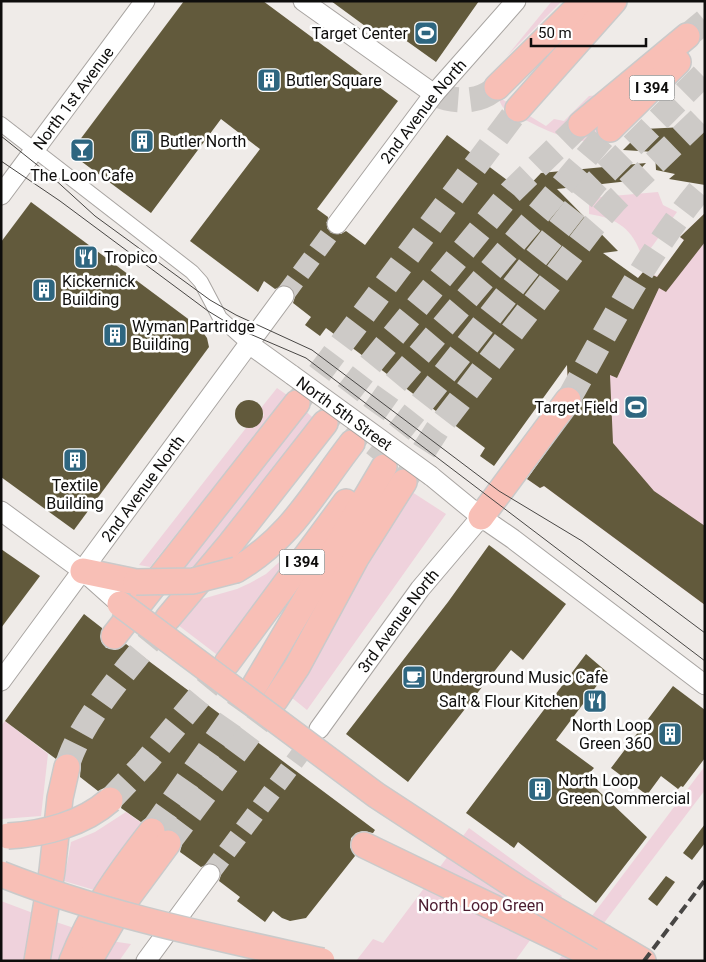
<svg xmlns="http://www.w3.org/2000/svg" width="706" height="962" font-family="Roboto,sans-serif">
<rect width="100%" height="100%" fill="#efebe8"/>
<g fill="#efd2dc">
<polygon points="552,1 562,1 507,56"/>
<path d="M598 95 570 122 622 132C580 156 546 127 507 112L502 106 497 96 546 126 554 119 564 121 589 96Z"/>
<path d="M658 192 663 205 677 212 643 259C633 230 620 219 589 214V198Z"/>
<polygon points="705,213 705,605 544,486 540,488 527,479 569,421 567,365 644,271 657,276 684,241 680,237"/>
<polygon points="277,388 287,395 150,567 139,565 246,428 254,428 264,415 261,408"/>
<polygon points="302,408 319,423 207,565 173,569"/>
<polygon points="412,492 446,514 307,710 291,697 318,655 378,543"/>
<polygon points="297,546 300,548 220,657 178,625 202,599 237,589 250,583 266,574"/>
<polygon points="5,721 48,754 41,816 1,819 1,726"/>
<polygon points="705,766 705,790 575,961 558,961"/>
<polygon points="126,812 147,827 101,892 64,881 71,842 95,832"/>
<polygon points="469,828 562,896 515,961 356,961 373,939 383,943"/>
<polygon points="1,901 33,913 26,961 1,961"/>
<polygon points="56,922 80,930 67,961 48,961"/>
<polygon points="111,941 131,944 119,961 98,961"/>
</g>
<g fill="#625a3c">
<polygon points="184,1 263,1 398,101 317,209 328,217 327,228 331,233 341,234 346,231 365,245 447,135 523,192 541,173 646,163 629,181 557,189 618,251 603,253 638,278 644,271 657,277 684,240 680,237 705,213 705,242 666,292 659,288 617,378 610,375 613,443 654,491 705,526 705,605 544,486 540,488 527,479 582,402 581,395 577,389 568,386 567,365 494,466 480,456 485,448 326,328 320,336 305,325 311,317 293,303 295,297 291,287 285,285 275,289 264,281 258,292 190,241 260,149 221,119 151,213 70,153"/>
<polygon points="331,1 479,1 436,62 394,32 376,34"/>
<polygon points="705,126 705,185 669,179 675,174 656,170 655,152 623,150 644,129"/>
<polygon points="31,202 199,327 207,338 209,347 74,530 1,477 1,242"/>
<circle cx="249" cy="414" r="14"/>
<polygon points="489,545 566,604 523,660 511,650 408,782 346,734 448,602"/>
<polygon points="1,549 40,576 1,628"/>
<polygon points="84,614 102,628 101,641 106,648 119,649 126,644 375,830 373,833 363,831 356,833 351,838 350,847 355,856 306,918 290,921 282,918 273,911 265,922 237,901 240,897 219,881 221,875 217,865 211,863 201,867 180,852 182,844 177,832 166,829 161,820 154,817 147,818 141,822 121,808 124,798 116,787 108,786 98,791 80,777 81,763 76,756 63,753 56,759 5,721"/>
<polygon points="586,654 607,672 556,740 594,768 585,778 647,837 596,903 518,842 514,848 466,813"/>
<polygon points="673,686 705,710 705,758 683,787 681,786 678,789 661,776 647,795 611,768"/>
<polygon points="705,824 705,843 692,860 683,853"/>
<polygon points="666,876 675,882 657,906 648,899"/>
</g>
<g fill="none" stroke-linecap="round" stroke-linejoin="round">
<g stroke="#cdcac7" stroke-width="19" stroke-dasharray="19 9" stroke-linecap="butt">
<polyline points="284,296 337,224"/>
<polyline points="210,874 316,733"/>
</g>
<g stroke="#cdcac7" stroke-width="25" stroke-dasharray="25 12" stroke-linecap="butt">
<polyline points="687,36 705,21"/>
<path d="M434 94C455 102 479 104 497 87"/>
<path d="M568 400C610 325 649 249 705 184"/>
<polyline points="297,403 518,109"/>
<polyline points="325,423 368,367 511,192 581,124"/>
<polyline points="352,443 392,387 610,129"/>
<polyline points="376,461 595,183 705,73"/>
<polyline points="404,482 437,430 594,225 615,201 705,114"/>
<path d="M67 767C79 720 137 658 168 618"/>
<polyline points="110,800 145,763 227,663"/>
<polyline points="152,831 255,685"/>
<polyline points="168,843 275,700"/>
</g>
<g stroke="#a8a4a1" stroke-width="16">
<polyline id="street" points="1,124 192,272 201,282 220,318 249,344"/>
</g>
<g stroke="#a8a4a1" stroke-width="21">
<g id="secondary">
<polyline points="303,1 434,94"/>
<path id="s1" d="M1 195 145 1"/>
<path id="s2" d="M337 224 434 94 516 1"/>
<polyline points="249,344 292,375"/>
<polyline points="431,476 481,517 513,539 705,685"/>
<polyline points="1,511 83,571 120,604"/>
<path id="s3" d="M1 681 284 296"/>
<path id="s4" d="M319 729 420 589 481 517"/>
<polyline points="146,961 210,874"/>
</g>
</g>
<g stroke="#cacaca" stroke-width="28">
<g id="highway">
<polyline points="497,87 584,1"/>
<polyline points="518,109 614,1"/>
<polyline points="581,124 687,36"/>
<polyline points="610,129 678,62"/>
<polyline points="481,517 568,400"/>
<path d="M236 570C292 537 314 492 352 443"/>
<polyline points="83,571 136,582"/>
<polyline points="168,618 231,543 325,423"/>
<polyline points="114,636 297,403"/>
<polyline points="227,663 346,502"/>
<polyline points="255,685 384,467"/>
<polyline points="275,700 297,667 356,558 404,482"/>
<polyline points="364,845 604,961"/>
<polyline points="604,938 643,961"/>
<polyline points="37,961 52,871 60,798 67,767"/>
<path d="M72 961C91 912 120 872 152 831"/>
<polyline points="89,961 120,908 168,843"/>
</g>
</g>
<use href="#street" stroke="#fff" stroke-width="14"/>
<use href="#secondary" stroke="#fff" stroke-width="19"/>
<use href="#highway" stroke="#f8bfb6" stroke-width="25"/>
<g stroke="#484644" stroke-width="1">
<polyline points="1,136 51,176 95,216 210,300 236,315 312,350 499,491 582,541 705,633"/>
<polyline points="1,161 60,201 208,311 236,328 306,358 705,661"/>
</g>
<polyline stroke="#484644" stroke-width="4" stroke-dasharray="10 5" stroke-linecap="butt" points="644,961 705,880"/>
<g stroke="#a8a4a1" stroke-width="21" stroke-linecap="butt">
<g id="secondary-bridge">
<path id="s5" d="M292 375 431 476"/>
</g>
</g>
<g stroke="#cacaca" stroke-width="28" stroke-linecap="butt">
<g id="highway-bridge">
<polyline points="136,582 193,581 236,570"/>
<polyline points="120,604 376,795 518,888 604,938"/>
<path d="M8 836C44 834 83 824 110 800"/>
<path d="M1 874C104 915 214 937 322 961"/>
</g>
</g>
<use href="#secondary-bridge" stroke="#fff" stroke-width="19"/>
<use href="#highway-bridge" stroke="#f8bfb6" stroke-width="25"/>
</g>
<defs>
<g id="stadium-square" transform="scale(1.25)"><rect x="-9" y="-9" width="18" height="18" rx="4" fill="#2e6680" stroke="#fff"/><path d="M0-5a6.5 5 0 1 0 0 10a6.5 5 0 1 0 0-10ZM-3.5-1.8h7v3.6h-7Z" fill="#fff"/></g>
<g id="building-square" transform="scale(1.25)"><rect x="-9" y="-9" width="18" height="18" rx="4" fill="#2e6680" stroke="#fff"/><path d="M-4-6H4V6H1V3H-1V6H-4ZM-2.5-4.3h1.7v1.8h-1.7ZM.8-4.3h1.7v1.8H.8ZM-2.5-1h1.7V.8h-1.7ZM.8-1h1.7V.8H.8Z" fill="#fff"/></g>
<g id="bar-square" transform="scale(1.25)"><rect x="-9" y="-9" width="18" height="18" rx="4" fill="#2e6680" stroke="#fff"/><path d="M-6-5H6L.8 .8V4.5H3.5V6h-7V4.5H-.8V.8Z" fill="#fff"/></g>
<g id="restaurant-square" transform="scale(1.25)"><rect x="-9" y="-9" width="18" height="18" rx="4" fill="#2e6680" stroke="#fff"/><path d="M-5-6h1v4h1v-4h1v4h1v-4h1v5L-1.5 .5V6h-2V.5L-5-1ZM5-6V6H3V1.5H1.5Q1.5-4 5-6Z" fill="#fff"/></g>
<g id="cafe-square" transform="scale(1.25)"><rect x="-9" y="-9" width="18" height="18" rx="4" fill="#2e6680" stroke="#fff"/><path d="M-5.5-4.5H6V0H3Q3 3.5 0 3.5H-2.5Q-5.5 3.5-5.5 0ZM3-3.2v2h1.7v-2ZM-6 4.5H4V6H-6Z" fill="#fff"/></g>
</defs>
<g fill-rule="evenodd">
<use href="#stadium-square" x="426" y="33"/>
<use href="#building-square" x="269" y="80"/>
<use href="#building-square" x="142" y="141"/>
<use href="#bar-square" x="82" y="150"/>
<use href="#restaurant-square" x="86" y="257"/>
<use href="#building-square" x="44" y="290"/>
<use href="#building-square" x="115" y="335"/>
<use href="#stadium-square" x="636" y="407"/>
<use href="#building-square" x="75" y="460"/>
<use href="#cafe-square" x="414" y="677"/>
<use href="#restaurant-square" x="595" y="701"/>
<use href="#building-square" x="670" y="734"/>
<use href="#building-square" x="540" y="789"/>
</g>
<g text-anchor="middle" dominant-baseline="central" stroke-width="5" stroke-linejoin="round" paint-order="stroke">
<g fill="#fff" stroke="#565655" stroke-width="1">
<rect x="629.5" y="75.5" width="45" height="25" rx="4"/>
<rect x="279.5" y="549.5" width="45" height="25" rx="4"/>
</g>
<g font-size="15" font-weight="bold" fill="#0e0d0c">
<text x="652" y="88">I 394</text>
<text x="302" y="562">I 394</text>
</g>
<g font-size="16" fill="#0e0d0c" stroke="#fff" text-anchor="start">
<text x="408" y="33" text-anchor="end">Target Center</text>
<text x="286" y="80">Butler Square</text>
<text x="160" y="141">Butler North</text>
<text x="82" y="175" text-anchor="middle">The Loon Cafe</text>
<text x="104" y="257">Tropico</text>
<text x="62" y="281">Kickernick<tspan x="62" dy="18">Building</tspan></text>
<text x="132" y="326">Wyman Partridge<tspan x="132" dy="18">Building</tspan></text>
<text x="618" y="407" text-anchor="end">Target Field</text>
<text x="75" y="485" text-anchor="middle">Textile<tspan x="75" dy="18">Building</tspan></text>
<text x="432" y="677">Underground Music Cafe</text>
<text x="578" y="701" text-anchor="end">Salt &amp; Flour Kitchen</text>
<text x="652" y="725" text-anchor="end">North Loop<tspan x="652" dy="18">Green 360</tspan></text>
<text x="558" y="780">North Loop<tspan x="558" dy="18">Green Commercial</tspan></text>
</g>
<g font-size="16" fill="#0e0d0c" stroke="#fff">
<text stroke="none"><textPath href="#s1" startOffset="121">North 1st Avenue</textPath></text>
<text stroke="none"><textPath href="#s2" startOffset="142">2nd Avenue North</textPath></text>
<text stroke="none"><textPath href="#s5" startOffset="65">North 5th Street</textPath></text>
<text stroke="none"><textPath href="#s3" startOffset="239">2nd Avenue North</textPath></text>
<text stroke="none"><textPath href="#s4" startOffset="134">3rd Avenue North</textPath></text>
</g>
<g font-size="16" fill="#4b1c30" stroke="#fff">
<text x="481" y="905">North Loop Green</text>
</g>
</g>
<rect width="706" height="962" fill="none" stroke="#0e0d0c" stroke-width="5"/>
<path d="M531 38v8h115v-8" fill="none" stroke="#0e0d0c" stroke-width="2.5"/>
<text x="538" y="38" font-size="15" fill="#0e0d0c" stroke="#ffffff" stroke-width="4" paint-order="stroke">50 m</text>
</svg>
